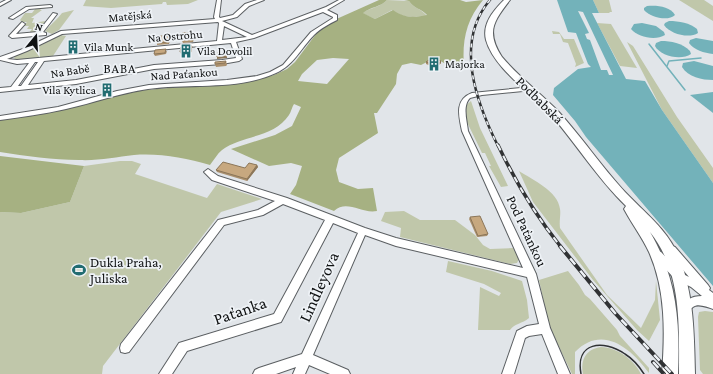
<svg xmlns="http://www.w3.org/2000/svg" width="713" height="374" font-family="'Crimson Pro',serif">
<rect width="100%" height="100%" fill="#e1e5e9"/>
<g fill="#c0c7aa">
<polygon points="86,0 198,0 188,4 167,5 166,2 163,2 162,4 111,8 83,6"/>
<path d="M387 0 409 1C413 8 422 9 427 16 413 17 404 19 392 10L375 19 362 13C370 8 381 7 387 0Z"/>
<polygon points="593,0 609,0 612,12 609,12 610,13 599,13"/>
<polygon points="679,0 704,0 713,6 713,21"/>
<polygon points="51,7 41,9 40,10 42,10 31,18 34,18 32,23 46,21 41,26 36,27 34,31 38,30 38,32 29,33 32,29 27,29 29,26 23,26 27,22 22,22 20,20 25,13 32,13 36,8"/>
<path d="M74 10 59 30 52 34 45 31C51 24 57 20 62 13Z"/>
<polygon points="597,23 611,24 637,68 620,66"/>
<polygon points="552,31 559,32 564,39 574,39 584,63 575,67 576,64 568,43 563,42 560,34 553,34"/>
<polygon points="61,35 66,36 53,56 16,60 14,58 16,55"/>
<polygon points="627,42 633,46 677,117 713,168 713,183 662,110"/>
<polygon points="471,101 480,128 508,186 501,187 489,166 491,166 485,153 482,153 466,120 465,106"/>
<polygon points="120,161 132,161 141,164 135,174 207,198 217,184 262,199 221,212 103,366 102,374 0,374 0,212 21,213 70,202 84,166"/>
<path d="M519 171C533 180 558 191 560 209 561 214 559 221 560 228L607 295 641 328 655 300 656 281 660 320 649 341 637 330 593 280 533 202Z"/>
<polygon points="404,211 420,220 455,220 475,235 483,245 490,249 513,248 519,259 517,263 510,264 400,237 401,228 381,221 385,212"/>
<path d="M448 261 492 271 522 281 527 300 529 318C522 324 515 323 510 330H478L480 287 499 296 501 293 484 284 446 272Z"/>
<path d="M568 271 579 285 585 295 590 299 617 330 620 336 649 368V373C631 348 602 324 575 352V374H572L549 326 539 280Z"/>
<polygon points="705,311 713,312 713,374 703,374 700,370 698,317 699,312"/>
<path d="M601 347C618 348 633 359 641 374H583C580 360 586 349 601 347Z"/>
</g>
<g fill="#a6b182" fill-rule="evenodd">
<path d="M379 0H387C381 7 370 7 363 13L375 19 393 10C404 18 414 18 427 15 422 9 413 8 409 1L404 0H460L466 2 483 0C466 20 462 41 464 67L444 63 435 58 421 65 411 63 402 65 397 74 396 84 377 113H374L378 133 339 158 336 170 339 182 358 189 373 188 377 211C361 214 347 199 334 211L290 194 296 185 302 166 291 163 269 166 231 149 275 135 292 126 301 107 294 104C292 107 291 112 289 115 274 138 242 135 222 150 217 154 214 160 210 165 185 158 160 153 134 155 116 157 98 161 79 160 53 160 26 156 0 152V120L52 112 134 91 216 84 248 81 274 75 287 69 295 62 319 30 332 21ZM333 58 349 59 327 84 298 81 302 74 317 60Z"/>
<polygon points="0,156 84,166 70,202 21,213 0,212"/>
</g>
<g fill="#73b2ba" fill-rule="evenodd">
<path d="M557 0H593L599 13H592L626 79 645 81 662 110 713 183V286L586 137 575 121 553 95 554 88 578 69 591 67 588 64 576 33 568 32ZM578 11 583 12 613 75H609L607 70H601L590 40 587 39 585 34 589 33Z"/>
<path d="M647 6C656 5 670 6 675 15 668 22 650 17 644 10V8Z"/>
<path d="M669 21C679 21 690 23 697 29L698 33C689 39 670 34 664 25L665 23Z"/>
<path d="M642 23 656 26 664 32 665 35C655 41 638 37 631 29L634 24Z"/>
<path d="M696 38 713 41V54C704 53 694 50 689 43L690 40Z"/>
<path d="M661 41C671 41 682 43 690 51L691 54C681 61 660 56 655 46L656 43Z"/>
<path d="M694 61 713 66V80C702 80 688 77 682 67L683 63Z"/>
<polygon points="713,92 713,113 690,95"/>
</g>
<g fill="none" stroke-linecap="round" stroke-linejoin="round">
<g stroke="#73b2ba" stroke-width="1.5">
<polyline points="649,44 685,90"/>
<polyline points="667,66 669,61 701,58"/>
</g>
<g stroke="#5b5f62" stroke-width="2">
<g id="minor">
<polygon points="6,0 11,0 0,6 0,3"/>
<path d="M217 0H221L219 17 220 18 233 15 245 4 257 0H264L249 6 237 17 222 21 252 35 326 7 339 0H344L327 10 337 15V20C329 24 321 28 314 35 301 48 294 65 276 73 237 91 190 83 148 89 120 93 93 103 66 109 44 114 22 117 0 120V116L58 107 117 91 149 85 227 80 257 76 270 72 283 65 311 32 333 18V17L323 12 254 38 236 42 242 59 239 61 222 64 154 69 76 84 0 92V88L11 87 29 63 17 64 0 60V57L23 49 61 31 215 19 214 17ZM218 22 219 23 217 41 17 60 7 59 27 51 62 34ZM224 26 247 37 222 40ZM231 43 236 58 222 60 154 65 76 80 28 85 44 61ZM35 62H38L21 86H18Z"/>
<polygon points="50,5 52,6 52,7 29,9 13,19 9,18 26,7"/>
<polygon points="53,13 57,14 43,32 46,33 46,35 12,38 9,36 22,22 25,24 16,34 38,32"/>
<path d="M531 87 534 89 533 90 482 95 470 98C462 106 467 121 468 131L536 274 550 328 570 374H558L542 334 529 336 525 338 514 374H502L517 331 527 326 539 324 527 277 396 246 365 235 313 355 348 370 350 374H330L309 365 305 374H293L296 367 276 374H253L255 370 259 368 302 354 358 233 333 223 281 322 187 351 172 374H159L179 343 274 314 325 220 283 204 263 215 224 225 129 352 125 353 121 352 120 348 121 344 218 220 258 210 275 201 212 180 204 172 208 169 218 176 287 198 365 228 396 238 523 268 462 131C459 116 454 100 472 93Z"/>
<path d="M672 246 675 247 708 285 710 288 709 290 713 293V309C707 307 698 303 693 307 689 310 689 312 685 314L681 312 680 309C684 300 692 296 702 296L691 287 675 279 655 258 653 255 655 252 658 251 661 252 681 273 689 277 669 253 667 250 669 247Z"/>
</g>
</g>
<g stroke="#5b5f62" stroke-width="2">
<path id="major" d="M504 0H510C493 22 486 32 502 57 519 77 539 92 557 110 581 136 601 166 625 192 645 213 667 229 679 257 694 294 694 335 695 374H679C679 325 682 272 650 232 677 278 680 322 678 374H662C665 333 666 290 649 252 642 237 632 224 624 209L626 206C598 179 577 145 552 116 533 94 494 69 486 40 482 24 493 11 504 0Z"/>
</g>
<use href="#minor" fill="#fff" fill-rule="evenodd"/>
<use href="#major" fill="#fff" fill-rule="evenodd"/>
<path stroke="#303234" stroke-width="1.5" d="M581 374C575 342 603 339 625 354 633 359 639 366 644 374"/>
<g stroke="#303234" stroke-width="2.5">
<path id="rail-far2" d="M490 0C454 42 476 102 498 146"/>
</g>
<g stroke="#303234" stroke-width="3.5">
<path id="rail-far1" d="M498 145C515 181 536 216 561 247"/>
</g>
<g stroke="#303234" stroke-width="4">
<g id="rail">
<polyline points="560,246 615,313 672,374"/>
<polyline points="653,362 664,374"/>
</g>
</g>
<use href="#rail-far2" stroke="#eef2f6" stroke-width="1.5" stroke-dasharray="4" stroke-linecap="butt"/>
<use href="#rail-far1" stroke="#eef2f6" stroke-width="2" stroke-dasharray="6" stroke-linecap="butt"/>
<use href="#rail" stroke="#eef2f6" stroke-width="2.5" stroke-dasharray="8" stroke-linecap="butt"/>
</g>
<g fill="#ab906d">
<polygon points="194,36 193,42 183,43 181,39"/>
<polygon points="170,37 169,44 157,45 157,43"/>
<polygon points="192,48 192,52 181,54 180,52"/>
<polygon points="167,51 166,54 155,56 154,54"/>
<polygon points="226,61 227,65 226,66 216,67 215,64"/>
<polygon points="441,61 441,63 436,68 426,64 426,62"/>
<polygon points="257,165 258,167 247,181 217,172 216,170 245,168"/>
<polygon points="470,217 488,234 487,236 477,237 469,219"/>
</g>
<g fill="#8b7659">
<polygon points="193,32 194,36 193,42 192,38"/>
<polygon points="169,36 170,37 169,44 168,42"/>
<polygon points="227,52 227,58 217,59 217,57"/>
<polygon points="441,61 441,63 436,68 436,66"/>
<polygon points="257,165 258,167 247,181 247,179"/>
</g>
<g fill="#c7a87f" stroke="#8b7659">
<polygon points="193,32 192,38 181,39 182,33"/>
<polygon points="158,36 169,36 168,42 157,43"/>
<polygon points="192,46 191,51 180,52 181,47"/>
<polygon points="166,49 165,53 154,54 155,50"/>
<polygon points="227,52 227,56 217,57 217,53"/>
<polygon points="432,58 441,61 436,66 426,62"/>
<polygon points="226,61 225,63 215,64 215,62"/>
<polygon points="223,162 245,168 249,163 257,165 247,179 216,170"/>
<polygon points="480,216 488,234 478,236 470,217"/>
</g>
<defs>
<g id="building-bare" transform="scale(1.08)"><path d="M-4-6H4V6H1V3H-1V6H-4ZM-2.5-4.3h1.7v1.8h-1.7ZM.8-4.3h1.7v1.8H.8ZM-2.5-1h1.7V.8h-1.7ZM.8-1h1.7V.8H.8Z" fill="#216c71" stroke="#eef2f6" stroke-width="2.5" paint-order="stroke"/></g>
<g id="stadium-bare" transform="scale(1.08)"><path d="M0-5a6.5 5 0 1 0 0 10a6.5 5 0 1 0 0-10ZM-3.5-1.8h7v3.6h-7Z" fill="#216c71" stroke="#eef2f6" stroke-width="2.5" paint-order="stroke"/></g>
</defs>
<g fill-rule="evenodd">
<use href="#building-bare" x="73" y="47"/>
<use href="#building-bare" x="186" y="51"/>
<use href="#building-bare" x="434" y="64"/>
<use href="#building-bare" x="107" y="90"/>
<use href="#stadium-bare" x="79" y="270"/>
</g>
<g text-anchor="middle" dominant-baseline="central" stroke-width="3.5" stroke-linejoin="round" paint-order="stroke">
<g font-size="12" fill="#0e1011" stroke="#eef2f6">
<text transform="translate(130 16) rotate(-5)">Matějská</text>
<text transform="translate(175 36) rotate(-5)">Na Ostrohu</text>
<text transform="translate(70 71) rotate(-9)">Na Babě</text>
<text transform="translate(184 74) rotate(-4)">Nad Paťankou</text>
</g>
<g font-size="12" fill="#0e1011" stroke="#eef2f6" text-anchor="start">
<text x="84" y="47">Vila Munk</text>
<text x="197" y="51">Vila Dovolil</text>
<text x="445" y="64">Majorka</text>
<text x="96" y="90" text-anchor="end">Vila Kytlica</text>
</g>
<g font-size="13" letter-spacing="1" fill="#0e1011" stroke="#eef2f6">
<text x="120" y="68">BABA</text>
</g>
<g font-size="14" fill="#0e1011" stroke="#eef2f6">
<text transform="translate(540 100) rotate(45)">Podbabská</text>
<text transform="translate(527 231) rotate(65)">Pod Paťankou</text>
</g>
<g font-size="14" fill="#0e1011" stroke="#eef2f6" text-anchor="start">
<text x="90" y="262">Dukla Praha,<tspan x="90" dy="16">Juliska</tspan></text>
</g>
<g font-size="17" fill="#0e1011" stroke="#eef2f6">
<text transform="translate(319 287) rotate(-66)">Lindleyova</text>
<text transform="translate(240 311) rotate(-19)">Paťanka</text>
</g>
</g>
<g transform="translate(36 36) rotate(18)" stroke="#eef2f6" stroke-width="3" paint-order="stroke">
<path d="M0-3L7 15L0 10L-7 15Z" fill="#0e1011"/>
<text y="-6" font-size="11" font-weight="bold" text-anchor="middle" fill="#0e1011">N</text>
</g>
</svg>
